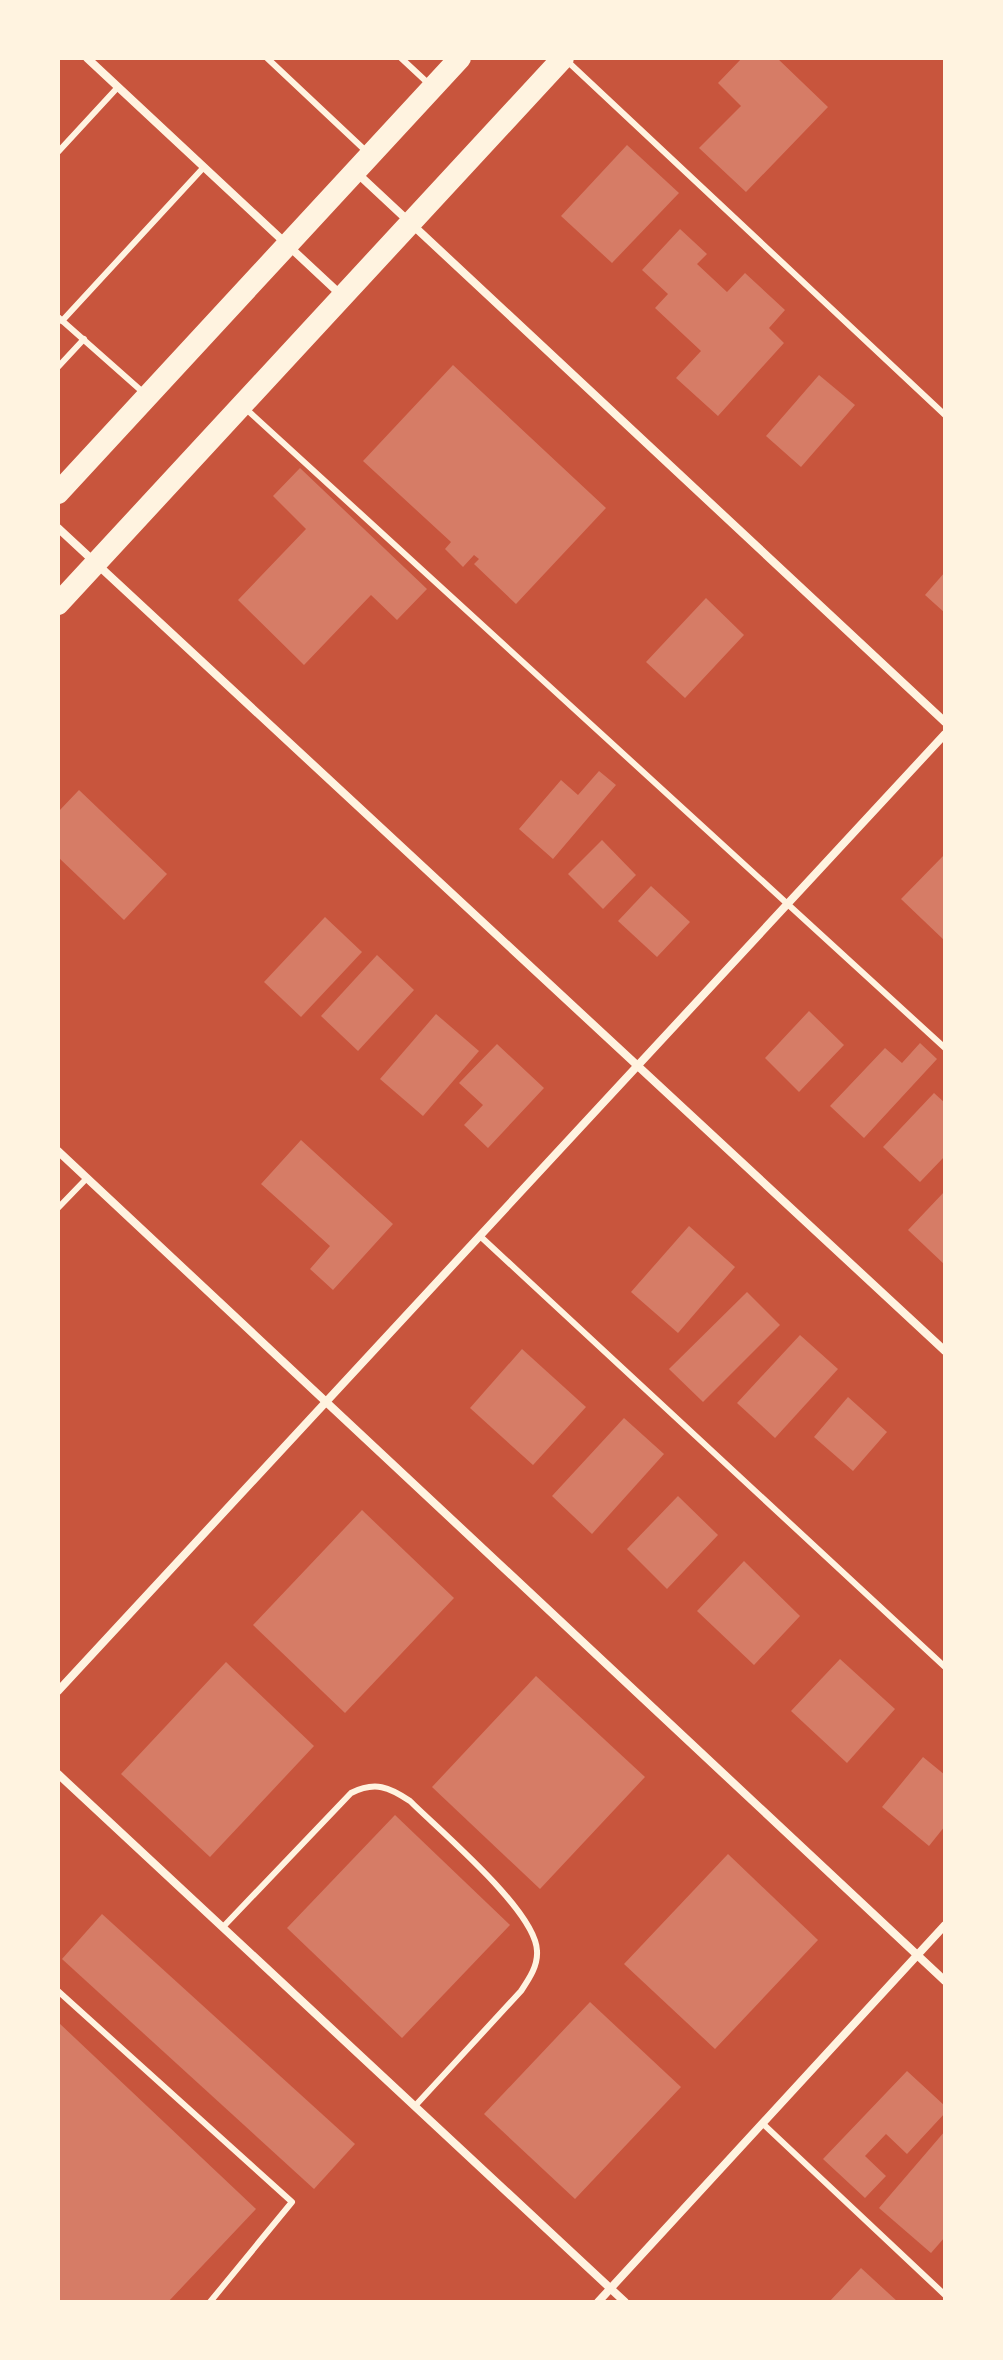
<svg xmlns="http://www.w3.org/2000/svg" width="1003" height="2360" font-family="Lato,sans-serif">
<rect width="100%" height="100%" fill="#c8553d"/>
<g fill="#d67c66">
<polygon points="742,58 777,58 828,107 746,192 699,148 741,106 718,83"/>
<polygon points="627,145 679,193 612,263 561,216"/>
<polygon points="680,229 707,254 697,264 727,292 745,273 785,310 769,328 784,343 718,416 676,378 701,351 655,308 668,294 642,270"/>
<polygon points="453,365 606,508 516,604 474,564 479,559 474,555 463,567 445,549 451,542 363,461"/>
<polygon points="819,375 855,405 801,467 766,436"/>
<polygon points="300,468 427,589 397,620 371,595 304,665 238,600 306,529 273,496"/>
<polygon points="945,572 945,613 925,595"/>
<polygon points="706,598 744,635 685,698 646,662"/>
<polygon points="599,771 616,785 553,859 519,829 561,780 578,795"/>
<polygon points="79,790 167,874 124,920 58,857 58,812"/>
<polygon points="602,840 636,875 603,909 568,874"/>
<polygon points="945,854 945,941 901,899"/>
<polygon points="651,886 690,922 657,957 618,921"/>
<polygon points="325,917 362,952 301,1017 264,982"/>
<polygon points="377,955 414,990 358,1051 321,1016"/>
<polygon points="809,1011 844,1045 799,1092 765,1058"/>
<polygon points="436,1014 479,1051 423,1116 380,1079"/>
<polygon points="920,1043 937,1059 864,1138 830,1106 885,1048 902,1063"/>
<polygon points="497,1044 544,1088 488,1148 464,1125 483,1105 459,1083"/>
<polygon points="934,1093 945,1103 945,1156 920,1182 883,1147"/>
<polygon points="301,1140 393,1224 333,1290 310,1269 330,1246 261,1184"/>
<polygon points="945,1191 945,1265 908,1230"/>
<polygon points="689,1226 735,1267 678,1333 631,1292"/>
<polygon points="747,1292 780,1325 703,1402 669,1369"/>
<polygon points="800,1335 838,1369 775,1438 737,1403"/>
<polygon points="522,1349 586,1407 533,1465 470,1408"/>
<polygon points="848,1397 887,1432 853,1471 814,1437"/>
<polygon points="624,1418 664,1454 592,1534 552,1496"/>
<polygon points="678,1496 718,1535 667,1589 627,1549"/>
<polygon points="362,1510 454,1598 345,1713 253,1625"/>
<polygon points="744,1561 800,1616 754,1665 697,1611"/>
<polygon points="840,1659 895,1709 847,1763 791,1711"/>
<polygon points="226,1662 314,1746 210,1857 121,1774"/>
<polygon points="536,1676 645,1777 540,1889 432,1787"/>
<polygon points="923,1757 945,1775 945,1826 929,1846 882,1807"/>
<polygon points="395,1815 510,1925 402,2038 287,1928"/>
<polygon points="728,1854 818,1940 715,2049 624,1964"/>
<polygon points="102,1914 355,2144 314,2189 62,1959"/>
<polygon points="590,2002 681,2087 575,2199 484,2114"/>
<polygon points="58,2022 256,2209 168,2302 58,2302"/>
<polygon points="907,2071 945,2106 945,2113 907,2154 886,2134 865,2156 886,2176 865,2198 823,2159"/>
<polygon points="945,2131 945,2237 931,2253 879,2208"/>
<polygon points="861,2268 898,2302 829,2302"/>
</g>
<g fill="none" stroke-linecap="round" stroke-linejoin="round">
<g stroke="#fff3e0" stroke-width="6">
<polyline points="267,58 368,153"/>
<polyline points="401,58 430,85"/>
<polyline points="565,59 945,415"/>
<polyline points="58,152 118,87"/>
<polyline points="58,317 145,394"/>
<polyline points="62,321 204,167"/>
<polyline points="58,367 84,339"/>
<polyline points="245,408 945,1048"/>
<polyline points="58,1208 87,1178"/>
<polyline points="480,1236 945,1667"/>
<path d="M223 1927 351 1793C375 1781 389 1787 410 1801 440 1831 536 1911 537 1951 538 1966 529 1979 521 1991L415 2106"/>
<polyline points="58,1991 292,2202 210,2302"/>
<polyline points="762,2123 945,2295"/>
</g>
<g stroke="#fff3e0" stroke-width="8">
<polyline points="87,58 340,294"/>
<polyline points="358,174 945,722"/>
<polyline points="58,528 945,1351"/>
<polyline points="58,1151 945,1981"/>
<polyline points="58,1691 945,734"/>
<polyline points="58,1774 625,2302"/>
<polyline points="598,2302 945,1925"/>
</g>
<g stroke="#fff3e0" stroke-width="22">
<polyline points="58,493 460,58"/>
<polyline points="58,604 563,58"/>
</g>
</g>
<rect width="1003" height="2360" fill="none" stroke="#fff3e0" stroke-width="120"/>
</svg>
